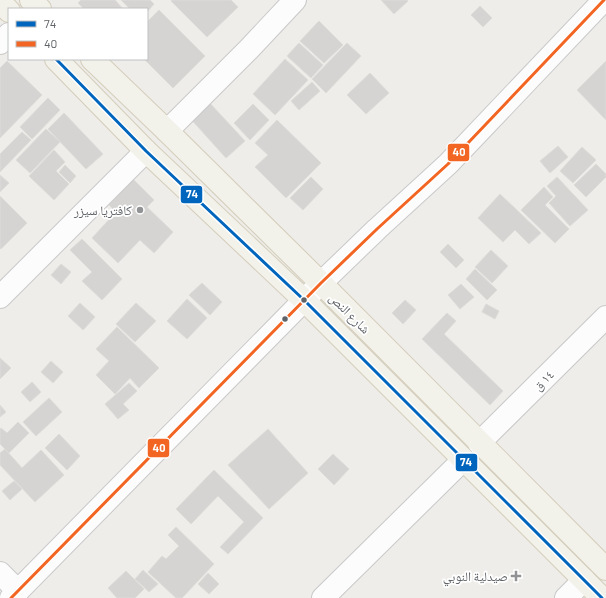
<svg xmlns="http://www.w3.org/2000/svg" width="606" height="598" font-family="Barlow,'Noto Naskh Arabic',sans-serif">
<rect width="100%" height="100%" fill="#eeedea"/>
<g fill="#d5d4d3" stroke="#dedcd9">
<polygon points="81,0 115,0 123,9 84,9 78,3"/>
<polygon points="121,0 150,0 154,4 147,12 147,9 128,9 129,8"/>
<polygon points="172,0 231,0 238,7 207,37 171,1"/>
<polygon points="381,0 407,0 408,1 394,14"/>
<polygon points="480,6 492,18 483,27 471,15"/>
<polygon points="159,10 205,56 173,88 144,59 147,59 147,22"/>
<polygon points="319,21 343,45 324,63 300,41"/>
<polygon points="299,43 323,65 311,78 287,56"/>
<polygon points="347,43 361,56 326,93 312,79"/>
<polygon points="285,59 308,80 275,115 253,94"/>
<polygon points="7,61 42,95 0,138 0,68"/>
<polygon points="606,61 606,120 577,90"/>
<polygon points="370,73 389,93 366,114 347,95"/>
<polygon points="312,82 320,91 299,110 291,101"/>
<polygon points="48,98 60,110 32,139 20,127"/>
<polygon points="207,100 245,141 226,158 189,117"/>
<polygon points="253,104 269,120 250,140 234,123"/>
<polygon points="64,113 103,154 86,169 48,129"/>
<polygon points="277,120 321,163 286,198 255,167 268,155 255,143"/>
<polygon points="46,129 60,142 30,173 16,160"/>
<polygon points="22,132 31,140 0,172 0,154"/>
<polygon points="558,146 568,157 550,173 540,161"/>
<polygon points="582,147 596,160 573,183 560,171"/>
<polygon points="54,150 65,162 56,171 69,184 54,200 29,176"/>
<polygon points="596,164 606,174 606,177 586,197 574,185"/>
<polygon points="65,165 76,176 70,183 59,172"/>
<polygon points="0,175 9,183 0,192"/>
<polygon points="311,177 323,189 303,210 290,198"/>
<polygon points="557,177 588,210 570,226 549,203 556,196 547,186"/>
<polygon points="133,179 154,200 147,207 173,232 154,253 140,240 118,263 92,238 116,212 109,205"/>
<polygon points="544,187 553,197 545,205 569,229 555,243 521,210"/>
<polygon points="500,194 541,233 529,244 515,230 503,242 478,218"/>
<polygon points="0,196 27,223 1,249 0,248"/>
<polygon points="82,239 122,279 102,300 82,281 92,272 70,250"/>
<polygon points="448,244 464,260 456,268 440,252"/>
<polygon points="491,250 508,266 492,283 475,267"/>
<polygon points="61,264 71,272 61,284 51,275"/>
<polygon points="475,269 497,290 487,300 466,279"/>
<polygon points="202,283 222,302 210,315 189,295"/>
<polygon points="461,284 474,297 460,309 448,295"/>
<polygon points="187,299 207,318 187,339 167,321"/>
<polygon points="405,300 416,310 403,324 392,313"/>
<polygon points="80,303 95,317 83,330 68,316"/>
<polygon points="136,303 156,321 135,342 116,324"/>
<polygon points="486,304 499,311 495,319 482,312"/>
<polygon points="447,313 456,321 444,334 503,391 490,405 422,339"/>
<polygon points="117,327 159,368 139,388 130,378 115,394 96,375 109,361 96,349"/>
<polygon points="0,358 11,368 0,379"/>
<polygon points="51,361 63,372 53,383 41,372"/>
<polygon points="32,382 41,392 30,402 21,392"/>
<polygon points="129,383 137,391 123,404 129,410 118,419 105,404"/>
<polygon points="49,398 62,412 36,436 23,422"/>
<polygon points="0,405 6,412 0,417"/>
<polygon points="18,422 29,433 9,453 0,444 0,429 1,428 7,433"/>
<polygon points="268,429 308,473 269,509 228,465"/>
<polygon points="59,434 80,456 67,470 45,448"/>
<polygon points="5,449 22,468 41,450 64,475 35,502 0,465 0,453"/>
<polygon points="333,454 349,469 334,485 318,469"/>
<polygon points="214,470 263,518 228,554 220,547 244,522 218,496 191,524 176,509"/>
<polygon points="14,481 22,489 10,500 2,491"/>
<polygon points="176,527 214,564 182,598 176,598 148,572 162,556 166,559 179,546 168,535"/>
<polygon points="143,570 158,584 149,592 135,579"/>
<polygon points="126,571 144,589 135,598 117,598 108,588"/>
<polygon points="208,573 219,584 209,594 198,584"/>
</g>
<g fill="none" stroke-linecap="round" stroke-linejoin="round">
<g stroke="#c9c9c9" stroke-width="24">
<g id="minor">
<polyline points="0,43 9,34"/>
<polyline points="167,131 249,49 295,0"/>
<polyline points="0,297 146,151"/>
<polyline points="479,443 606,317"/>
<polyline points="0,573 18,591"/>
<polyline points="11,598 321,283 377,229 448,164 604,0"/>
<polyline points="323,598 463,460"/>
<polyline points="566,598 584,580"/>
</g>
</g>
<g stroke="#d4cdba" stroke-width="24">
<g id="major">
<polyline points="31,0 40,9"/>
<polyline points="0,2 9,11"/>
<polyline points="56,59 146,151 304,300 602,598"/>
<polyline points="92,59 167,131 321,283 606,569"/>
</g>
</g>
<use href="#minor" stroke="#fcfcfc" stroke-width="22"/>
<use href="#major" stroke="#f2f1ea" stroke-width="22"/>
<g stroke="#fff" stroke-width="6">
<polyline id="bus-1" points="56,59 146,151 304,300 602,598"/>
</g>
<g stroke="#fff" stroke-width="6">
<polyline id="bus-2" points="11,598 321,283 377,229 448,164 604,0"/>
</g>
<use href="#bus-1" stroke="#0065bd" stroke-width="3"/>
<use href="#bus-2" stroke="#f26522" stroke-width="3"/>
</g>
<g fill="#919395" stroke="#fff" stroke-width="1.5">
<circle cx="140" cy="210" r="4"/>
<path d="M514 570h4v4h4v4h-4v4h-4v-4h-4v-4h4z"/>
</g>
<g fill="#5f6367" stroke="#fff" stroke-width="1.5">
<circle cx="304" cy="300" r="3.5"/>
<circle cx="285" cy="319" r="3.5"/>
</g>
<g text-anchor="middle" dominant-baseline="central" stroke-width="3.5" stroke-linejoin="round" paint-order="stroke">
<g font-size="13" fill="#5f6367" stroke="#fff" text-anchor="end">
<text x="132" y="210">كافتريا سيزر</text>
<text x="508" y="576">صيدلية النوبي</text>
</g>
<g font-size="13" fill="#5f6367" stroke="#fff">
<text transform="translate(350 313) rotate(45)">شارع النص</text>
<text transform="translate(543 380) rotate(-45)">١٤ ق</text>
</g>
</g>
<g stroke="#fff" stroke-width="1.5">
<rect x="447" y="143" width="23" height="19" rx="4" fill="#f26522"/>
<rect x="180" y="185" width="23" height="19" rx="4" fill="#0065bd"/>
<rect x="147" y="438" width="23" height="20" rx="4" fill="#f26522"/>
<rect x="455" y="453" width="23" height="19" rx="4" fill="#0065bd"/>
</g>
<g font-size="11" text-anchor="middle" font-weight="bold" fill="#fff">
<text x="459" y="156">40</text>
<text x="192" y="198">74</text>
<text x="159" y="452">40</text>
<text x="466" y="466">74</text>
</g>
<rect x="8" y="8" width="140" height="52" fill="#ffffff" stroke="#bfc1c2"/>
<rect x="16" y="21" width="20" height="6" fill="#0065bd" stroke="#bfc1c2"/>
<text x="44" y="28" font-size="12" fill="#5f6367">74</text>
<rect x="16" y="41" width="20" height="6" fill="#f26522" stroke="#bfc1c2"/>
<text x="44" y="48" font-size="12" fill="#5f6367">40</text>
</svg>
